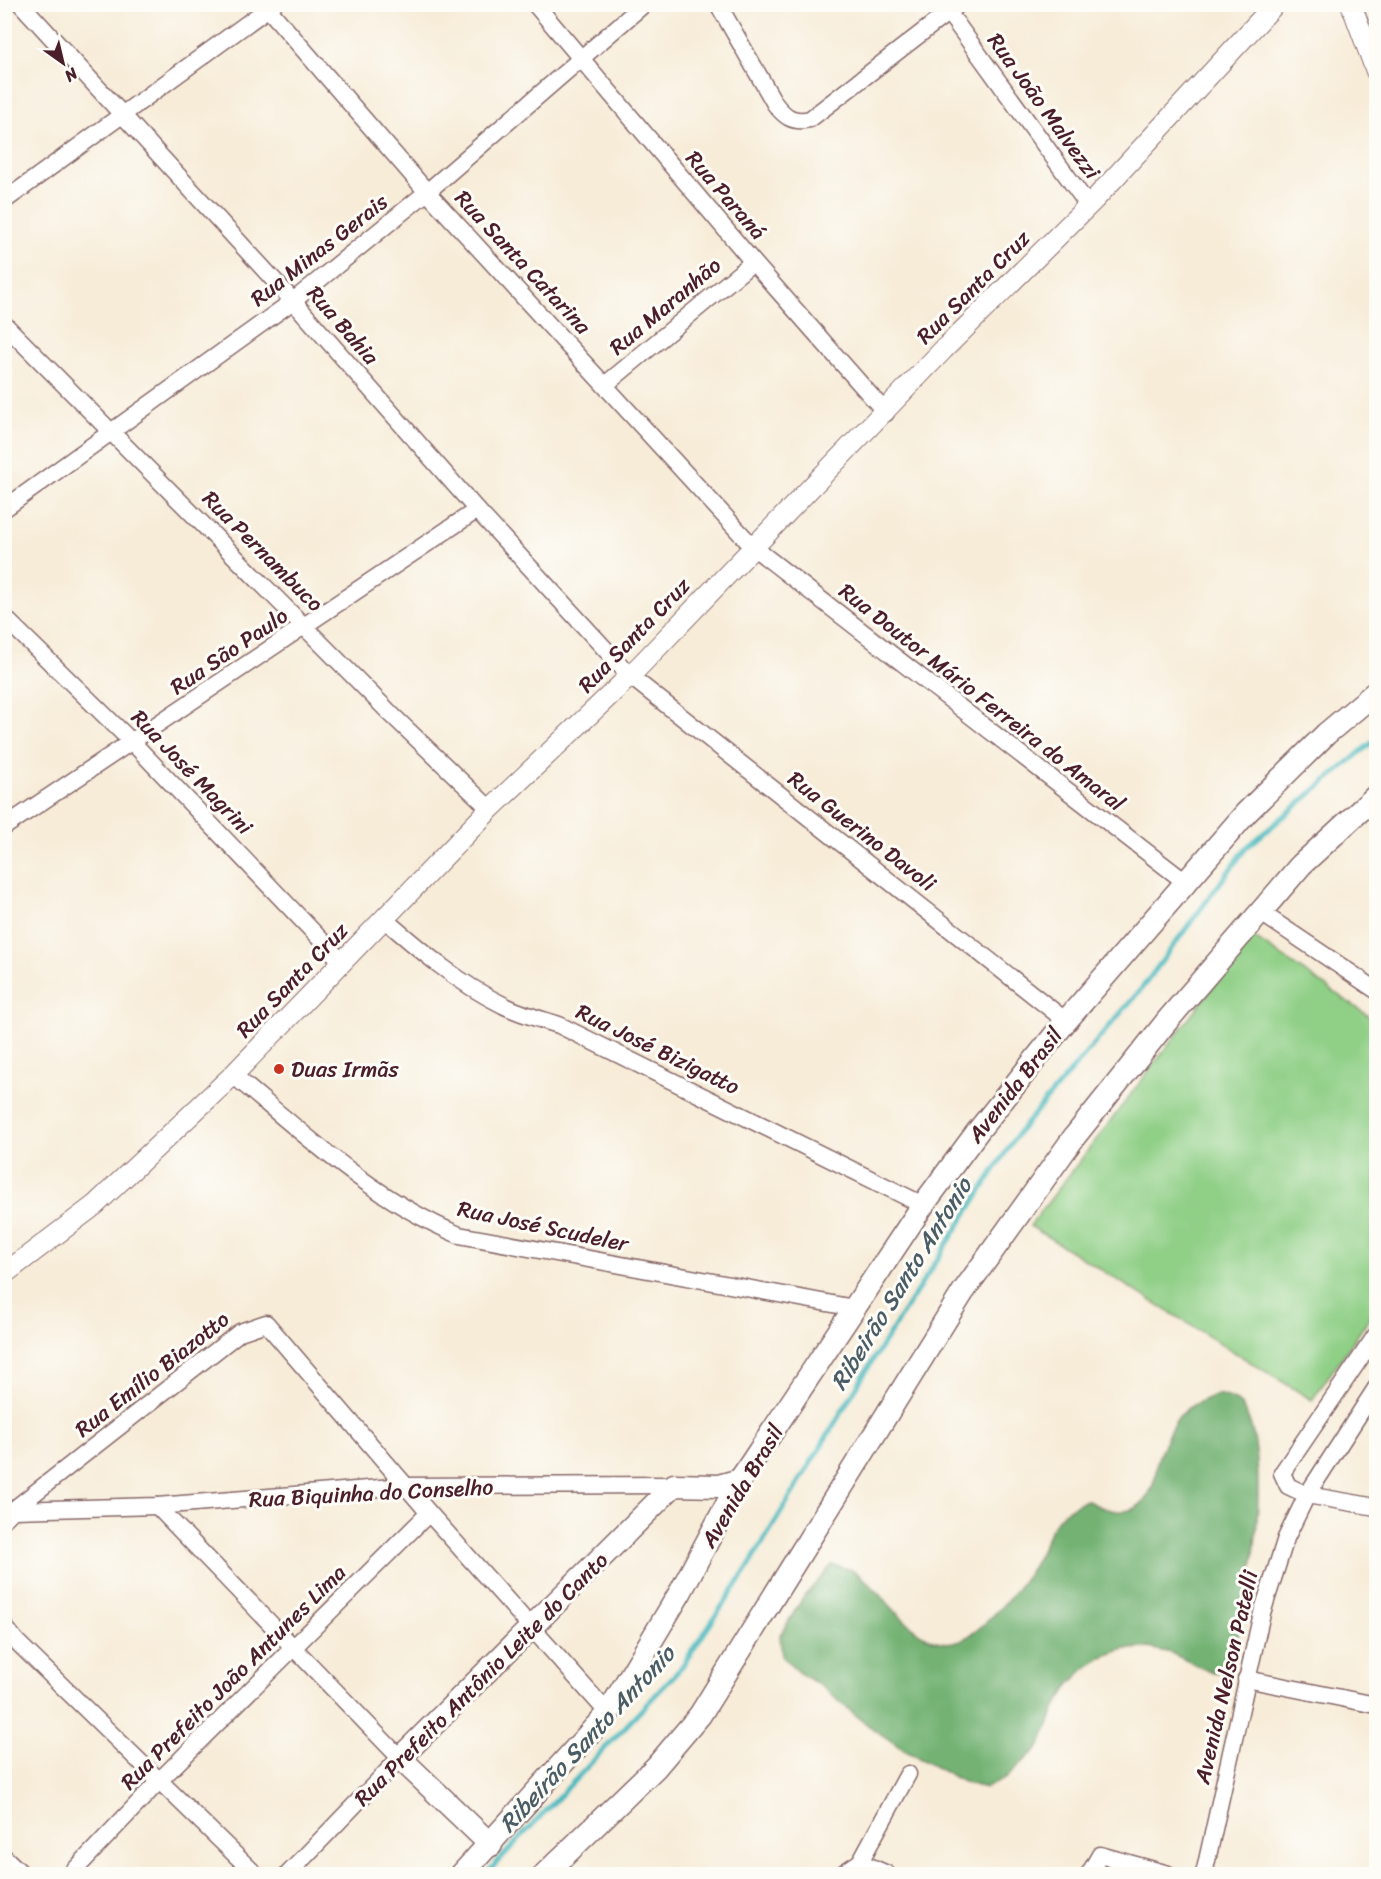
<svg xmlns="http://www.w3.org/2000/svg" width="1381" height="1879" font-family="Sriracha,sans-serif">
<rect width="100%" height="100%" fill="#fdfcf7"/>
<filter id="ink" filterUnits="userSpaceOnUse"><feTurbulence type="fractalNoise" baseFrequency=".0167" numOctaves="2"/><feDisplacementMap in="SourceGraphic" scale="12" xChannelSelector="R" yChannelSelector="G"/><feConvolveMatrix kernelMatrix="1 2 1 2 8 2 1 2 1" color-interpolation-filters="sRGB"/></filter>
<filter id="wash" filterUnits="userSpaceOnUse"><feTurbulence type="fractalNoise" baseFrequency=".008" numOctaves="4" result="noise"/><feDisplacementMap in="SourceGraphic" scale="24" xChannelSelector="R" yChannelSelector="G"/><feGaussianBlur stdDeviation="1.35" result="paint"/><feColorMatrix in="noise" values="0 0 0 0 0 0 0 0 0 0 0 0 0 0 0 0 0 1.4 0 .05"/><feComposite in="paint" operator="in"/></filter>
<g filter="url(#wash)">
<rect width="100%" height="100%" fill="#f7ecd8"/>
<polygon fill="#8fcf86" stroke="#6c7758" stroke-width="1.5" points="1252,936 1376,1021 1376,1309 1312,1400 1030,1226"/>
<path fill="#73b273" stroke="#5e684f" stroke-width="1.5" d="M1217 1394C1223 1396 1234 1398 1238 1402 1273 1437 1254 1582 1241 1627 1236 1643 1227 1658 1219 1672H1210L1171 1653 1149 1648 1125 1649 1104 1656 1085 1669 1069 1685 1057 1705 1040 1746 1006 1778 985 1788 963 1782 906 1751 869 1726 818 1684 799 1673 782 1657 780 1635 803 1598 832 1565C838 1567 848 1567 854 1571 885 1590 916 1654 958 1641 982 1634 1022 1585 1034 1564 1053 1532 1048 1516 1086 1500 1116 1517 1145 1518 1155 1478 1157 1471 1156 1463 1159 1456 1164 1443 1170 1429 1178 1418 1186 1406 1204 1400 1217 1394Z"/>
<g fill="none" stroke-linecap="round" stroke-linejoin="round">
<polyline stroke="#49b9bf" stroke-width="5" points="486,1874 680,1669 745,1572 871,1363 1018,1133 1142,988 1246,848 1376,739"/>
</g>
</g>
<g filter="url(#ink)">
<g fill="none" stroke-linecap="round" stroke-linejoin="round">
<g stroke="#876768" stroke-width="19">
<g id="minor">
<polyline points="21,4 293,301 477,510 630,676 1066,1021"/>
<polyline points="264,4 427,192 753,547 1184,881"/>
<polyline points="535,4 753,262 886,413"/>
<path d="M718 4 775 104C785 117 793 123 810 119L959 4"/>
<polyline points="943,5 1088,205"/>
<polyline points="4,201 274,4"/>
<polyline points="4,324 391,714 490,809"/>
<polyline points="605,385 753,262"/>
<polyline points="4,509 293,301 427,192 644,4"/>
<polyline points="4,617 133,743 343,963"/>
<polyline points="4,827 477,510"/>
<polyline points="1260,912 1376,990"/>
<path d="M384 919C421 951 458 983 503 1005 520 1014 541 1019 559 1025L923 1205"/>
<path d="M233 1075C304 1134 373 1199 459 1235L854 1308"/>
<polyline points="1376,1335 1282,1473 1288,1486 1307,1495 1376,1507"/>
<polyline points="157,1506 400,1758 288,1874"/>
<polyline points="13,1510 240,1332 266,1323 429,1513 608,1713"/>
<polyline points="4,1519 13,1510 157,1506 405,1486 674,1485"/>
<polyline points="4,1626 17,1642 255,1874"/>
<polyline points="1246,1679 1376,1705"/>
<polyline points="4,1857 22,1874"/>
<polyline points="855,1871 860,1862 887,1874"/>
<polyline points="71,1874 160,1780 429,1513"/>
<polyline points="842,1874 860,1862 908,1774"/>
<polyline points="1089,1874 1100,1855 1168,1874"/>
<polyline points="1204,1874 1262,1613 1286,1538 1307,1495 1376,1388"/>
</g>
</g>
<g stroke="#876768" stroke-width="22">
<g id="tertiary">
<polyline points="1351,4 1376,71"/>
<polyline points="4,1274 95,1205 233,1075 490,809 630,676 943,350 1094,200 1275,4"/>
</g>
</g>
<g stroke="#876768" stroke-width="25">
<g id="secondary">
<polyline points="491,1845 400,1758 674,1485 718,1486 740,1480"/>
<polyline points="462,1874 608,1713 681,1591 740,1480 923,1205 978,1131 1066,1021 1246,813 1326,734 1376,692"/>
<polyline points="545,1874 656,1767 700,1715 963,1292 1075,1136 1167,1021 1301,865 1376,796"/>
</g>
</g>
<use href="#minor" stroke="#fff" stroke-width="16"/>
<use href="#tertiary" stroke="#fff" stroke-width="20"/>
<use href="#secondary" stroke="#fff" stroke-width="22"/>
</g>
</g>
<circle fill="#c8321e" stroke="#fdfcf7" stroke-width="2" cx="279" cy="1069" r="6"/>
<g text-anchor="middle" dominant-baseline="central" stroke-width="6" stroke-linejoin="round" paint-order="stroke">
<g font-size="22" fill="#4a1f2b" stroke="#fdfcf7">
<text transform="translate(1044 106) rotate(54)">Rua João Malvezzi</text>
<text transform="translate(726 195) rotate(49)">Rua Paraná</text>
<text transform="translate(319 250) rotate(-38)">Rua Minas Gerais</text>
<text transform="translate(523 262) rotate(47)">Rua Santa Catarina</text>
<text transform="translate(973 287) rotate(-45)">Rua Santa Cruz</text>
<text transform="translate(665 306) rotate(-40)">Rua Maranhão</text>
<text transform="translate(343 325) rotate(49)">Rua Bahia</text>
<text transform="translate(263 551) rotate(45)">Rua Pernambuco</text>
<text transform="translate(634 635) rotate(-46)">Rua Santa Cruz</text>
<text transform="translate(229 651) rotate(-34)">Rua São Paulo</text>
<text transform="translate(982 697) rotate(38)">Rua Doutor Mário Ferreira do Amaral</text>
<text transform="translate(192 772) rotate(46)">Rua José Magrini</text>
<text transform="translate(862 831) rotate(38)">Rua Guerino Davoli</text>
<text transform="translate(292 980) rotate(-46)">Rua Santa Cruz</text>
<text transform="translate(658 1049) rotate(26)">Rua José Bizigatto</text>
<text transform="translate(1015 1085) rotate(-52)">Avenida Brasil</text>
<text transform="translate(543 1226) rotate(12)">Rua José Scudeler</text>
<text transform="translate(152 1374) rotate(-38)">Rua Emílio Biazotto</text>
<text transform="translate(742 1486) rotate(-59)">Avenida Brasil</text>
<text transform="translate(371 1493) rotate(-3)">Rua Biquinha do Conselho</text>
<text transform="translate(233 1677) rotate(-45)">Rua Prefeito João Antunes Lima</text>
<text transform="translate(1226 1677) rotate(-77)">Avenida Nelson Patelli</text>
<text transform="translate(481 1679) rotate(-45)">Rua Prefeito Antônio Leite do Canto</text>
</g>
<g font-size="22" fill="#4a1f2b" stroke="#fdfcf7" text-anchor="start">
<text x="291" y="1069">Duas Irmãs</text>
</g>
<g font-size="24" font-style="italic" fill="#4a5d66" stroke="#fdfcf7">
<text transform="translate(901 1284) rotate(-58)">Ribeirão Santo Antonio</text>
<text transform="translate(587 1739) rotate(-47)">Ribeirão Santo Antonio</text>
</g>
</g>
<rect width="1381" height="1879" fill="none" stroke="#fdfcf7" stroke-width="24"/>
<g transform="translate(63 63) rotate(146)" stroke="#fdfcf7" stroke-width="4.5" paint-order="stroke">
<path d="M0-4.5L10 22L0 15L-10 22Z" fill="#4a1f2b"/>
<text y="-9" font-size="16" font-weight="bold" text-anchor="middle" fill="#4a1f2b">N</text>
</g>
</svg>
